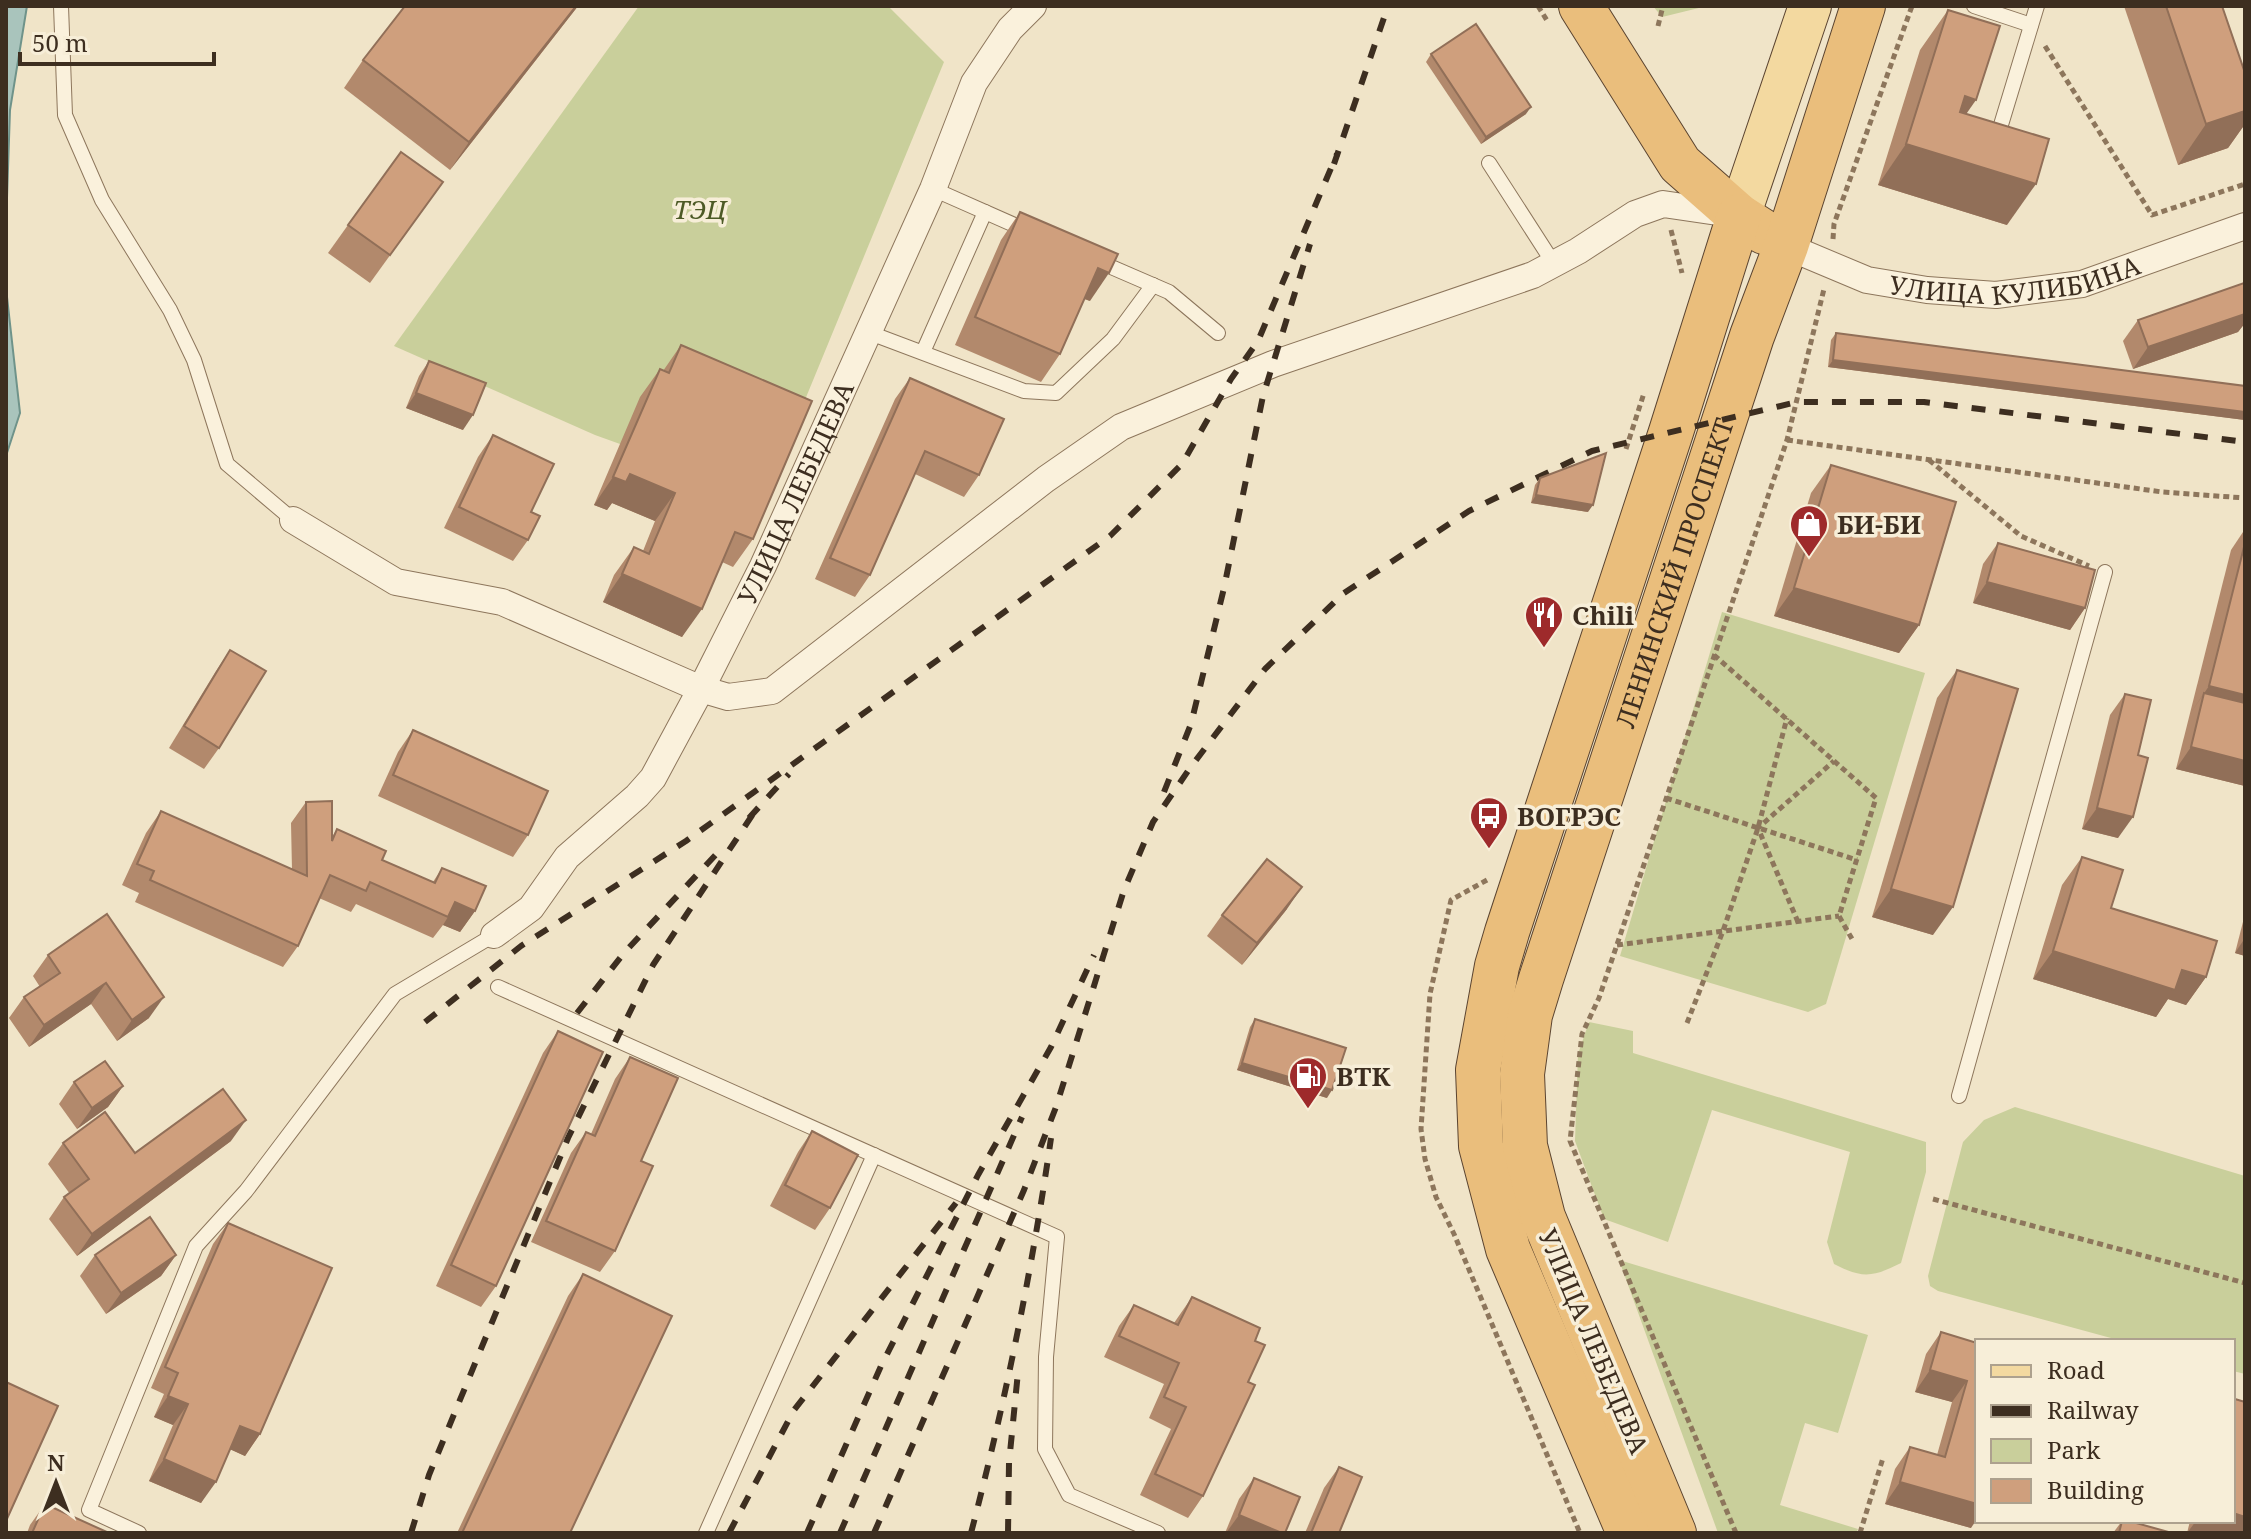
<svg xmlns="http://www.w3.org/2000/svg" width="2251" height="1539" font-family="'Noto Serif',serif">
<rect width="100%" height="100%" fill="#f0e4c8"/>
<g fill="#c9cf9b">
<polygon points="639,6 888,6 944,62 793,429 620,444 595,435 394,346"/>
<polygon points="1653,6 1707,6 1662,17"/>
<polygon points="1722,612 1925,673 1826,1004 1808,1012 1620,956"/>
<path d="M1589 1022 1633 1031V1053L1926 1142V1172L1901 1263C1873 1277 1863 1279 1834 1264L1827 1242 1850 1152 1712 1110 1668 1242 1604 1219 1575 1141 1578 1054Z"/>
<polygon points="2015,1107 2245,1176 2245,1374 2233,1371 2233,1341 2122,1341 1938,1291 1930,1286 1928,1276 1963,1142 1984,1120"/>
<polygon points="1619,1260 1868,1335 1838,1433 1805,1423 1780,1505 1858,1529 1856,1533 1718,1533"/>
</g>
<g fill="#a9c4bc" stroke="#6f938a" stroke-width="2">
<polygon points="6,6 27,6 10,110 6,227"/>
<polygon points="6,288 20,413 6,456"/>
</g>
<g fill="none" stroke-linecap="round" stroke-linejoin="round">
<g stroke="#8d765c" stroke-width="16">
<g id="service">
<polyline points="61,6 65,115 102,200 170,310 194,360 227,464 293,520"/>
<polyline points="1974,6 2031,25"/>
<polyline points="1997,138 2037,6"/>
<polyline points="1489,163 1554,264"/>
<polyline points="933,189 1028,231"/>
<polyline points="1095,260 1169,292 1218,333"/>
<polyline points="870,333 1024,391 1056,393 1113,339 1153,285"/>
<polyline points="923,352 985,212"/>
<polyline points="498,987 1057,1237 1046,1357 1045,1449 1069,1495 1158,1533"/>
<polyline points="1959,1096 2105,572"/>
<polyline points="139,1533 89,1510 196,1246 246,1191 395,994 494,935"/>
<polyline points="706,1533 874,1155"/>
</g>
</g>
<g stroke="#8d765c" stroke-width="28">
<g id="minor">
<path id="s1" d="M1786 246 1867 280 1927 290 1996 295 2082 284 2245 226"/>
<polyline points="293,520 396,582 502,602 701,689 728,697 772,691 1046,479 1121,427 1273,364 1533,275 1578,251 1635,214 1663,204 1731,214"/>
<path id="s2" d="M494 935 531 908 567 857 637 796 653 778 701 689 763 566 933 189 974 83 1010 29 1033 6"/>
</g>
</g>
<g stroke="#5b4430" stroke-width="44">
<polyline id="primary" points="1739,216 1810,6"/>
</g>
<g stroke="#5b4430" stroke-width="46">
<g id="trunk">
<polyline points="1581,6 1680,164 1739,216 1764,232"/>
<polyline points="1629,1533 1508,1249 1481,1146 1478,1070 1497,966 1507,932 1671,432 1739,216"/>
<path id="s3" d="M1674 1533 1543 1217 1525 1146 1522 1074 1530 1015 1541 979 1752 336 1786 246 1863 6"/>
</g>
</g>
<g stroke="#8d765c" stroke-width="5" stroke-dasharray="6 4" stroke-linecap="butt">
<polyline points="1538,6 1548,22"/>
<polyline points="1658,26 1663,6"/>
<polyline points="2045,46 2152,215 2245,184"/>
<polyline points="1671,230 1682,273"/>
<polyline points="1833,239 1834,224 1912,6"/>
<polyline points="1787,440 2162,492 2245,498"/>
<polyline points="1626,449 1644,393"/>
<polyline points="1929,460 2021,536 2089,566"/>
<polyline points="1714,655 1876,798 1839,916 1852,939"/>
<polyline points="1666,798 1857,860"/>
<polyline points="1487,880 1451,900 1430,994 1421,1129 1425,1159 1436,1197 1454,1234 1580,1533"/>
<polyline points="1798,922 1758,828 1834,761"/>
<polyline points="1617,945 1839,916"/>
<polyline points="1687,1023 1723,931 1758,828 1787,718"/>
<polyline points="1933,1199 2245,1283"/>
<polyline points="1736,1533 1570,1141 1582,1034 1599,998 1787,440 1824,289"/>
<polyline points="1860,1533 1883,1458"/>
</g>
<use href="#service" stroke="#faf1dc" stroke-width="14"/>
<use href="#minor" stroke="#faf1dc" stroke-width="26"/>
<use href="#primary" stroke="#f3d9a0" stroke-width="42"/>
<use href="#trunk" stroke="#eabe7c" stroke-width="44"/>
<g stroke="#3d2e20" stroke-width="6" stroke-dasharray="14 14" stroke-linecap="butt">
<polyline points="1334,164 1388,6"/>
<polyline points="1164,792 1191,724 1224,588 1263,396 1310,244"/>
<polyline points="749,818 789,774"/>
<polyline points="577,1013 624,953 722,848"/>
<polyline points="425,1022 521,946 686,841 1110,536 1182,464 1231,379 1258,341 1337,154"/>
<polyline points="411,1533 429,1475 568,1138 653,965 755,811"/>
<polyline points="729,1533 794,1410 956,1203"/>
<polyline points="807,1533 881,1366 978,1175 1051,1047 1094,955"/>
<polyline points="840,1533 1022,1117"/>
<polyline points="874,1533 1024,1190 1056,1107 1124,890 1153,822 1190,768 1265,669 1344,593 1469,511 1592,451 1797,402 1924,402 2245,442"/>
<path d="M971 1533C1005 1403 1032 1271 1051 1138"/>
<polyline points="1008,1533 1009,1463 1018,1372"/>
</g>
</g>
<g fill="#b2896c">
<polygon points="578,6 450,170 344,88 363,60"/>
<polygon points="2124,6 2222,6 2245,73 2245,124 2228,148 2178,165"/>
<polygon points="1948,10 1967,114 2007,225 1878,185 1920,50"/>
<polygon points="1431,54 1526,114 1481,144 1426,62"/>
<polygon points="443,182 370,283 328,253 348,225"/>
<polygon points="1020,212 1090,301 1084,299 1060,354 1041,382 955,345 1001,240"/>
<polygon points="2245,287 2245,323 2238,332 2133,369 2123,341 2138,320"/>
<polygon points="1836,333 2245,386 2245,420 1828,367 1831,340"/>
<polygon points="681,345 753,539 733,567 722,562 682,637 603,602 614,575 634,547 643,551 655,521 612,503 607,510 594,505 640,397 660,369 663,371"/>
<polygon points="429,361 463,430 406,408 419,376"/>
<polygon points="910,378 979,475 964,497 915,474 870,575 855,597 815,579 895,399"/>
<polygon points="493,435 531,512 528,540 513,561 444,528 478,457"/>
<polygon points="1831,465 1919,625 1899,653 1774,616 1811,493"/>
<polygon points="1540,478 1588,512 1531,503 1535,485"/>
<polygon points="2245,529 2245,786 2176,769 2231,550"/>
<polygon points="1998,543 2085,608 2070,630 1973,603 1983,564"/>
<polygon points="230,650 219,748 204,769 169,748 216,671"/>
<polygon points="1957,670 1933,935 1872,917 1937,698"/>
<polygon points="2125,694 2138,755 2118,838 2082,829 2110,715"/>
<polygon points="413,730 528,835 513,857 378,796 398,752"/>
<polygon points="306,802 332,837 337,829 382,860 433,882 442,868 475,911 460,932 443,925 433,938 356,904 351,912 319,898 298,946 283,967 135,902 139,893 122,885 146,833 161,811 292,870 291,823"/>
<polygon points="2082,857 2111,908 2206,977 2186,1005 2168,999 2156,1017 2033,979 2062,885"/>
<polygon points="1287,909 1242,965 1207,936 1222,915"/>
<polygon points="107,914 149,1018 117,1041 91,1004 29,1047 9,1018 24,997 40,987 33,976 48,955"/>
<polygon points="2245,914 2245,956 2235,953"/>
<polygon points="1255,1019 1327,1098 1237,1070 1250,1027"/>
<polygon points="558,1031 496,1286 481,1307 436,1286 543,1053"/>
<polygon points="630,1057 641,1161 615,1251 600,1272 531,1242 571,1153 586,1132 591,1134 615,1079"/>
<polygon points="74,1082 123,1086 108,1107 77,1129 59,1104"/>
<polygon points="812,1131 830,1208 815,1230 770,1206 798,1152"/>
<polygon points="231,1141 77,1256 49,1219 64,1197 70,1194 48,1164 63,1143 135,1153"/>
<polygon points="228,1223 260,1434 245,1456 230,1449 201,1503 149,1481 173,1425 154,1417 164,1394 151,1388 213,1244"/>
<polygon points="95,1255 176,1255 161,1276 106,1314 80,1276"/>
<polygon points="583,1274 570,1533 457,1533 568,1296"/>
<polygon points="1192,1297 1255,1341 1248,1382 1203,1496 1188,1518 1140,1495 1171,1429 1149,1418 1164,1384 1104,1357 1119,1326 1134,1305 1174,1323"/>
<polygon points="1941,1332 1977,1343 1971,1528 1885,1504 1895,1469 1910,1447 1937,1455 1952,1402 1915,1392 1926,1354"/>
<polygon points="2235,1399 2245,1533 2187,1533 2190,1521 2233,1521 2233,1402"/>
<polygon points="1339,1467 1339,1533 1305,1533 1324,1488"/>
<polygon points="1254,1478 1285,1533 1225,1533 1239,1499"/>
<polygon points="45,1504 109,1533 27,1533 30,1525"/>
<polygon points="2122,1521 2129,1521 2172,1533 2113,1533"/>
</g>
<g fill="#916f58">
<polygon points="576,6 578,6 450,170 469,142"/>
<polygon points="1965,96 1976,100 1948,140"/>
<polygon points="1531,107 1526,114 1481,144 1486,137"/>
<polygon points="2245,111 2245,124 2228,148 2178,165 2206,124"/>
<polygon points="1906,144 2036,184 2007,225 1878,185"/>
<polygon points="1098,268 1109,273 1090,301 1078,296"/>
<polygon points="2245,314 2245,323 2238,332 2133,369 2148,347"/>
<polygon points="1833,360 2245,412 2245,420 1828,367"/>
<polygon points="416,393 473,415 463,430 406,408"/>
<polygon points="630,474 675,493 655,521 612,503 607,510 594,505 613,477"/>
<polygon points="1536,495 1593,505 1588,512 1531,503"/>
<polygon points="622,574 702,609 682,637 603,602"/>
<polygon points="1987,582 2085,608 2070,630 1973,603"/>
<polygon points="1794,588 1919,625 1899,653 1774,616"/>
<polygon points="2209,686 2245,695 2245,728 2204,693 2190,714"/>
<polygon points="2191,747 2245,761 2245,786 2176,769"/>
<polygon points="2097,808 2133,817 2118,838 2082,829"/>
<polygon points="1302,887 1287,909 1242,965 1257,943"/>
<polygon points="1891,889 1953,907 1933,935 1872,917"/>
<polygon points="455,902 475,911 460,932 443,925 448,917"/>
<polygon points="2245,938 2245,956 2235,953"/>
<polygon points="2053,951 2182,970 2206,977 2186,1005 2168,999 2156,1017 2033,979"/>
<polygon points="106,983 91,1004 29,1047 44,1025"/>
<polygon points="164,997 149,1018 117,1041 132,1020"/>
<polygon points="1242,1063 1332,1090 1327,1098 1237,1070"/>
<polygon points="123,1086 108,1107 77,1129 92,1108"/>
<polygon points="246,1120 231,1141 77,1256 92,1234"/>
<polygon points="176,1255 161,1276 106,1314 121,1293"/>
<polygon points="1930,1370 1967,1381 1952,1402 1915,1392"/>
<polygon points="168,1396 188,1404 173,1425 154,1417"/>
<polygon points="240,1426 260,1434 245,1456 225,1447"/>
<polygon points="164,1459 216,1482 201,1503 149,1481"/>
<polygon points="1900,1482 1977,1504 1977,1519 1971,1528 1885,1504"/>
<polygon points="2233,1513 2245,1517 2245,1533 2187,1533 2196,1521 2233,1521"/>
<polygon points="1239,1515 1282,1533 1226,1533"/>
</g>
<g fill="#cf9f7d" stroke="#916f58" stroke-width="2">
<polygon points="405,6 576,6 469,142 363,60"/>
<polygon points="2166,6 2222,6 2245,73 2245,111 2206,124"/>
<polygon points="1948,10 2000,26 1976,100 1965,96 1960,112 2049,139 2036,184 1906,144"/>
<polygon points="1476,24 1531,107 1486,137 1431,54"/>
<polygon points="401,152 443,182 390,255 348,225"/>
<polygon points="1020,212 1118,254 1109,273 1098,268 1060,354 975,317"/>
<polygon points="2244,283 2245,287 2245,314 2148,347 2138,320"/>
<polygon points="1836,333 2245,386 2245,412 1833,360"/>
<polygon points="681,345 812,401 753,539 735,532 702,609 622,574 634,547 649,554 675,493 630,474 626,482 613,477 660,369 669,373"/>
<polygon points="429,361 486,383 473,415 416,393"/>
<polygon points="910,378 1004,419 979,475 925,451 870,575 830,558"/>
<polygon points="493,435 554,464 531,512 540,516 528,540 459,507"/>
<polygon points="1606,453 1593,505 1536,495 1540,478"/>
<polygon points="1831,465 1956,502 1919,625 1794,588"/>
<polygon points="1998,543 2095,570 2085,608 1987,582"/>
<polygon points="2245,543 2245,695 2209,686"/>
<polygon points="230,650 266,671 219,748 184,726"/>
<polygon points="1957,670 2018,689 1953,907 1891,889"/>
<polygon points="2204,693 2245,703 2245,761 2191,747"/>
<polygon points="2125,694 2151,700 2138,755 2148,758 2133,817 2097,808"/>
<polygon points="413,730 548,791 528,835 393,775"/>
<polygon points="332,801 332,841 337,829 386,851 382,860 435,883 442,868 486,886 475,911 455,902 448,917 370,882 366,891 330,875 298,946 150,880 154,871 137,864 161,811 307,876 306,802"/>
<polygon points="2082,857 2123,870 2111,908 2217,941 2206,977 2182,970 2175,990 2053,951"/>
<polygon points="1267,859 1302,887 1257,943 1222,915"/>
<polygon points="107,914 164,997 132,1020 106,983 44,1025 24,997 60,973 48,955"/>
<polygon points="1255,1019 1346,1048 1332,1090 1242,1063"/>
<polygon points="558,1031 603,1052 496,1286 451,1265"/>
<polygon points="630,1057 678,1078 641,1161 653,1166 615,1251 546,1221 586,1132 595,1136"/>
<polygon points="105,1061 123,1086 92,1108 74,1082"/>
<polygon points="223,1089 246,1120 92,1234 64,1197 89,1179 63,1143 105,1112 135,1153"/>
<polygon points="812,1131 858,1155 830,1208 785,1185"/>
<polygon points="150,1217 176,1255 121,1293 95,1255"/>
<polygon points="228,1223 332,1268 260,1434 240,1426 216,1482 164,1459 188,1404 168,1396 178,1373 165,1367"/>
<polygon points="583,1274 672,1316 570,1533 462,1533"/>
<polygon points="1192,1297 1260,1328 1255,1341 1265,1345 1248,1382 1255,1385 1203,1496 1155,1474 1186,1407 1164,1397 1179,1363 1119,1336 1134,1305 1178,1325"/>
<polygon points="1941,1332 1977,1343 1977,1504 1900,1482 1910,1447 1945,1457 1967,1381 1930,1370"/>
<polygon points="6,1382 58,1406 6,1521"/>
<polygon points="2235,1399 2245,1402 2245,1517 2233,1513 2233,1407"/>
<polygon points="1339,1467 1362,1477 1339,1533 1311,1533"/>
<polygon points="1254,1478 1300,1497 1285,1533 1282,1533 1239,1515"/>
<polygon points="45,1504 109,1533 32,1533"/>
<polygon points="2122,1521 2129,1521 2172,1533 2119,1533"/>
</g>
<defs>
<g id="shop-pin" transform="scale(2)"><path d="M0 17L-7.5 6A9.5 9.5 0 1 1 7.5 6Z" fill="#9e2a2b" stroke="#f7eed8"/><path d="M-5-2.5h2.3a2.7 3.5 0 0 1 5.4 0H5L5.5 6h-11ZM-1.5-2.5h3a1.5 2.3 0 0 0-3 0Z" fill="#fff"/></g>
<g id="restaurant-pin" transform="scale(2)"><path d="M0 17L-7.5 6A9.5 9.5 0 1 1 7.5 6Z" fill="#9e2a2b" stroke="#f7eed8"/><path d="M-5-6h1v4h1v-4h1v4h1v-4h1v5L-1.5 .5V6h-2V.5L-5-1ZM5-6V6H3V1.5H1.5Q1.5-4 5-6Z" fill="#fff"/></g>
<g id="bus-pin" transform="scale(2)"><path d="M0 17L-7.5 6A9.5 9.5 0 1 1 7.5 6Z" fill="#9e2a2b" stroke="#f7eed8"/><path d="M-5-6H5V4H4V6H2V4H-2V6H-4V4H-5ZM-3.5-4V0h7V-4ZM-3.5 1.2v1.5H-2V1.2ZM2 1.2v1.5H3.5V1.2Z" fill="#fff"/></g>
<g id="fuel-pin" transform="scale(2)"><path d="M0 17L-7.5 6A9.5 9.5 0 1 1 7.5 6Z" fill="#9e2a2b" stroke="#f7eed8"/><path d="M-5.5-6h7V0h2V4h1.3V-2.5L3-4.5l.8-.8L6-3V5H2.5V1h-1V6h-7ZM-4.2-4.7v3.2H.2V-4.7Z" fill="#fff"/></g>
</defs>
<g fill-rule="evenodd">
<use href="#shop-pin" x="1809" y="524"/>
<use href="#restaurant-pin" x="1544" y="615"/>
<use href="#bus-pin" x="1489" y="816"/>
<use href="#fuel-pin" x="1308" y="1076"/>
</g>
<g text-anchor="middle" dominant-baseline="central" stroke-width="7" stroke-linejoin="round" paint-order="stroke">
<g font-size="26" font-style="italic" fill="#4d5a26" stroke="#f7eed8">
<text x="700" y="209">ТЭЦ</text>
</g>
<g font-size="26" fill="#3d2e20" stroke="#f7eed8">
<text stroke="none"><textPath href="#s1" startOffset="238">УЛИЦА КУЛИБИНА</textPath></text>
<text stroke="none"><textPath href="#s2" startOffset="544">УЛИЦА ЛЕБЕДЕВА</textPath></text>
<text stroke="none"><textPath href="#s3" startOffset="1012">ЛЕНИНСКИЙ ПРОСПЕКТ</textPath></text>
<text transform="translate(1594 1341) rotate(67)">УЛИЦА ЛЕБЕДЕВА</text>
</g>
<g font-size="26" font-weight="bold" fill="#3d2e20" stroke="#f7eed8" text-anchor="start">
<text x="1837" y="524">БИ-БИ</text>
<text x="1572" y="615">Chili</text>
<text x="1517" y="816">ВОГРЭС</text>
<text x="1336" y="1076">ВТК</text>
</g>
</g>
<rect width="2251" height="1539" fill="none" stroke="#3d2e20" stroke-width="16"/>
<rect x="1975" y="1339" width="260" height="184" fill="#f7eed8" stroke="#ada18e" stroke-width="2"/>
<rect x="1991" y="1365" width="40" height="12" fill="#f3d9a0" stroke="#ada18e" stroke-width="2"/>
<text x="2047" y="1379" font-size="24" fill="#3d2e20">Road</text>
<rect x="1991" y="1405" width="40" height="12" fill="#3d2e20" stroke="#ada18e" stroke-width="2"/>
<text x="2047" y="1419" font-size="24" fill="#3d2e20">Railway</text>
<rect x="1991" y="1439" width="40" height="24" fill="#c9cf9b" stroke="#ada18e" stroke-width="2"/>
<text x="2047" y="1459" font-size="24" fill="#3d2e20">Park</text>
<rect x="1991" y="1479" width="40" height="24" fill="#cf9f7d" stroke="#ada18e" stroke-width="2"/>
<text x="2047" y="1499" font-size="24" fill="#3d2e20">Building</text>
<g transform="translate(56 1483)" stroke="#f7eed8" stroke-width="6" paint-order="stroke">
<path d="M0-6L14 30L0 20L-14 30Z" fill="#3d2e20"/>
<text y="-12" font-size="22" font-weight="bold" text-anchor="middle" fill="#3d2e20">N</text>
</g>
<path d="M20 52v12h194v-12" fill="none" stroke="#3d2e20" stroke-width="4"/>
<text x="32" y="52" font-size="24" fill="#3d2e20" stroke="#f7eed8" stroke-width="6" paint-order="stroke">50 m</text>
</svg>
